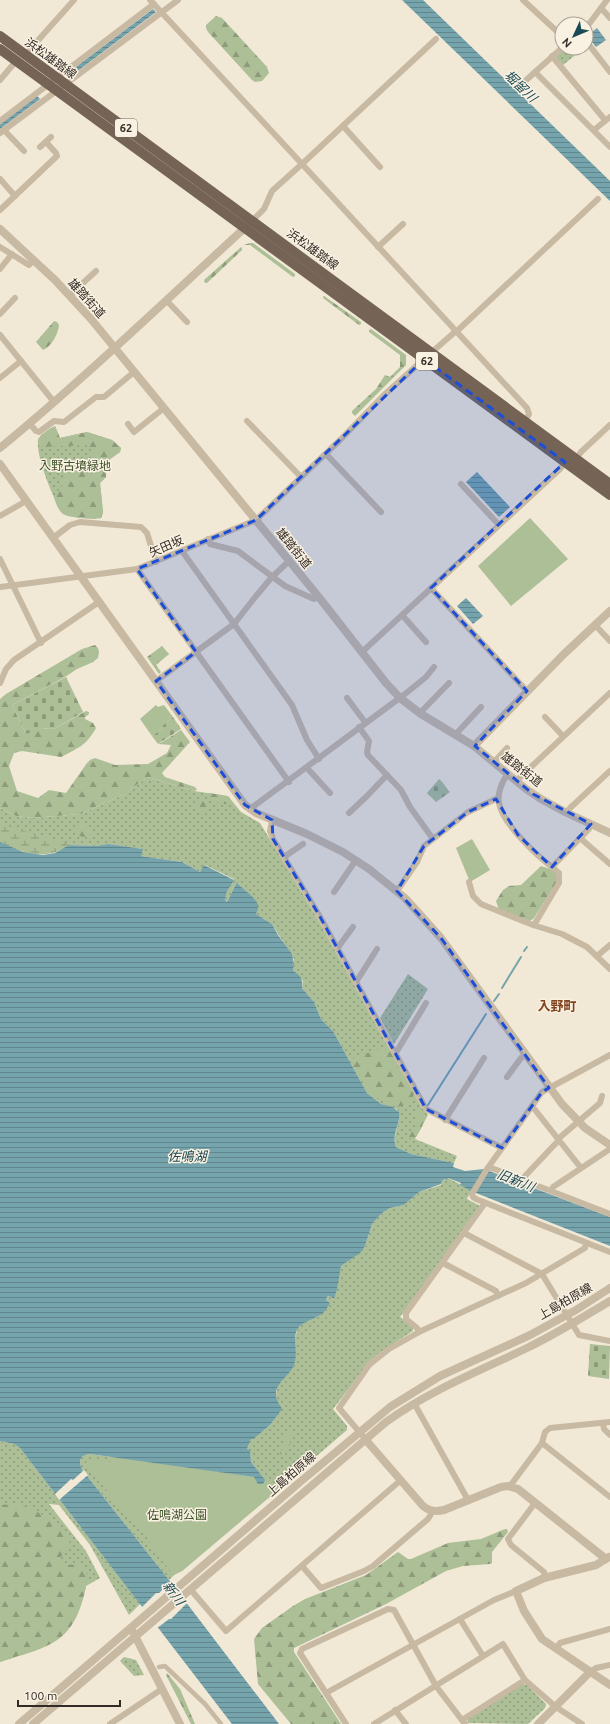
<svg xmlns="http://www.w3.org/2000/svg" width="610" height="1724" font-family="Ubuntu,'Noto Sans JP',sans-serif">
<defs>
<pattern id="grass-dots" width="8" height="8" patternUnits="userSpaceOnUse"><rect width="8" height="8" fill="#acbf97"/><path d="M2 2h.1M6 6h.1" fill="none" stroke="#8d9b7b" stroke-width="1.8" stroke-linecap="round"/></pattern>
<pattern id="forest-firs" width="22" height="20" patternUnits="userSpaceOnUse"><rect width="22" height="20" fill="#acbf97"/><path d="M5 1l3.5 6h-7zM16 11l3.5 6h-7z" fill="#8d9b7b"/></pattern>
<pattern id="wetland-marsh" width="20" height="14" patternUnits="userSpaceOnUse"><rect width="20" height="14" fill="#acbf97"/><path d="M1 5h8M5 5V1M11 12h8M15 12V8" fill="none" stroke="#8d9b7b"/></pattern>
<pattern id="cemetery-stones" width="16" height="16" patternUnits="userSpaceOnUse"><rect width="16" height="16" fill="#acbf97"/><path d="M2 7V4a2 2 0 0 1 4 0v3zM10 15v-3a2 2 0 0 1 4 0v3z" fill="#8d9b7b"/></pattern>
<pattern id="water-rules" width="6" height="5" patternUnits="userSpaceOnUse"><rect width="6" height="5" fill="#75a4ad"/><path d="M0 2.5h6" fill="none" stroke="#61868d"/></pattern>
</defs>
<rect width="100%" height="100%" fill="#f1e8d6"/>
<g fill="url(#grass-dots)">
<polygon points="566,48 584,48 563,65 557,58 557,56"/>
<path d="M55 426 60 438 87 432 112 440 121 448 120 452 106 462V477L100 483 103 512 101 518C90 520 66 518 60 510 52 494 36 457 38 440 39 435 50 428 55 426Z"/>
<path d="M148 777 194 791 228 796 241 812 260 823 316 916 422 1108 428 1115 415 1139 457 1156 454 1163 411 1154 396 1147C391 1132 404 1122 397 1109L381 1104 367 1093 333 1031 321 1019 314 1002 302 988 303 981 293 971 294 959 272 924 256 914 246 892 237 882 227 902 225 900 227 890 234 879 205 865 200 872 182 862 141 856 142 849 108 844 96 846 69 845 63 849H14L0 842V808L16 816 32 818 81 814 122 795Z"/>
<polygon points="408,974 428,989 394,1044 380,1018"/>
<path d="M448 1178 469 1189 471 1191 467 1199 480 1206 400 1317 413 1326V1331L382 1351 372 1359 333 1409 347 1426V1430L182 1571 175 1574 169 1580 83 1471C78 1462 79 1455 90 1454L254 1477 264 1480 251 1462 250 1451 247 1449 251 1439 270 1425 279 1412 276 1395 278 1385 295 1351V1338L298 1328 307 1320 318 1316 330 1303 326 1300 327 1297 329 1296 333 1299 341 1266 355 1256 365 1246 372 1224 382 1213 390 1208 404 1205 419 1192 441 1185 442 1181Z"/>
<path d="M0 1441 14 1444 20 1448 140 1604 129 1615 90 1545 59 1505 49 1504 86 1551 100 1578 86 1586C73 1644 51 1646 0 1662Z"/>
<polygon points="124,1657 136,1660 144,1675 134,1676 120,1661"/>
<polygon points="522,1684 527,1685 546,1704 545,1708 528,1724 467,1723 468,1719"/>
</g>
<g fill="url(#forest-firs)">
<polygon points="216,16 222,18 267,67 269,73 262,81 255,82 252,80 208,32 206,28 206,25"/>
<polygon points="250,243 253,243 295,274 295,276 293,277 250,245 244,245"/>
<polygon points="240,248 242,247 242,250 207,283 205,283 204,280"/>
<polygon points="324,296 361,322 361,324 359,325 323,298"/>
<path d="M54 321 57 322 59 325C58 334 52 346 43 350L36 342Z"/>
<polygon points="371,329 406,355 406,365 355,416 352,413 352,411 376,389 385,375 390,377 400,367 400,355 369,332 369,330"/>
<path d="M55 426 60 438 87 432 112 440 121 448 120 452 106 462V477L100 483 103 512 101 518C94 519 68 518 63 514 58 510 55 502 54 496L62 486 61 476C69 467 89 469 94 458L91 448 86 445 41 447 38 441 41 436Z"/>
<path d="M95 645 98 648 99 652 98 658 93 662 77 669 65 677 12 705 25 732 41 728 54 729 86 711 89 712V714L85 717V719L93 723 96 728C86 746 78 748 61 757L22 751 14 753 9 766 17 791 38 798 49 790 66 793 87 763 90 760 95 758 115 765 148 764 167 753 171 745 159 744 181 730 190 742 162 773 165 777 195 787 197 790 194 791 148 777 122 795 81 814 32 818 16 816 0 808V699L6 694 82 649Z"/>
<polygon points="162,646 169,654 156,665 161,672 159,674 147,657"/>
<path d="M210 793 226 796 232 802C223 807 216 802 209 796Z"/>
<circle cx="201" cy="806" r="6"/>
<polygon points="80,823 87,824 93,829 92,834 84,837 76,835 74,828"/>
<polygon points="541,866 550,869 557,874 557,882 534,918 530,921 499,910 496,901 503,890 509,886 521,885"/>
<polygon points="383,1048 389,1050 391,1053 414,1093 412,1100 402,1106 397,1107 375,1097 368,1091 352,1063 351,1060 355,1057"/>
<path d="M419 1109H421C429 1118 419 1135 412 1141L409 1137 415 1126 416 1113Z"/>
<polygon points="291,1432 293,1435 289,1445 281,1455 280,1452 288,1442 283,1436 284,1434"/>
<path d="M15 1504C32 1506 64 1525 70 1542L61 1557 62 1561 66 1565 79 1564C89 1572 88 1579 85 1591 72 1647 47 1645 0 1662V1505Z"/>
<polygon points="505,1529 507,1529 508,1532 492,1552 492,1563 490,1564 463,1566 446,1571 386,1604 294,1648 294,1652 341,1724 291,1724 258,1684 254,1639 262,1628 293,1606 305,1599 366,1575 398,1552 408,1559 411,1559 448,1543 481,1539"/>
<polygon points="167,1673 180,1689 195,1724 191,1724 166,1675"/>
</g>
<path fill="url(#wetland-marsh)" d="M0 824 69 844V845C47 861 23 854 0 842Z"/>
<g fill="url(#cemetery-stones)">
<polygon points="66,677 83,712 54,729 41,728 26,734 12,705"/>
<polygon points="173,717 181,729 158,744 152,736 163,728 163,725"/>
<path d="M439 779C444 783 446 788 450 792L436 802 427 793Z"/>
<polygon points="590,1344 610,1346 609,1379 588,1376"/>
</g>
<g fill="#acbf97">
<polygon points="530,518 568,559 511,606 478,566"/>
<polygon points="156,705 158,707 164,705 173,717 163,725 163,728 152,736 140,719"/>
<polygon points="472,839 490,870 470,882 456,848"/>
<path d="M111 1456 254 1477 258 1484H263L265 1480 278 1490 182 1571 174 1575C159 1560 149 1539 136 1522 131 1515 125 1518 122 1507L118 1506 86 1463 87 1460 90 1459 110 1462Z"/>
</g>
<g fill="url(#water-rules)">
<polygon points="402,0 423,0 610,181 610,201"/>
<polygon points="153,9 156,12 75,73 73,69"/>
<polygon points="597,28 606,40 596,47 587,36"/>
<polygon points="37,96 40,99 0,129 0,124"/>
<polygon points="477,472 510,507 499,517 466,482"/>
<polygon points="466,598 483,616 473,624 457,606"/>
<path d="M0 842 23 852 43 855 55 853 69 845 96 846 108 844 143 849 141 856 182 862 200 872 204 865 234 880 227 891 225 900 227 902 237 882C242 890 260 899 258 908 258 911 256 912 256 914L272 924 278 935 292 954 294 964 293 971C301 975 303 980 302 988L314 1002 321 1019 333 1031 367 1093 381 1104 393 1107 399 1112C401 1125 391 1133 396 1147L411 1154 454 1163 453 1167 465 1171 484 1169 610 1217V1246L471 1191 460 1185 461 1183 448 1178 447 1180 445 1179 442 1181 441 1184 419 1192 404 1205 390 1208 382 1213 372 1224 365 1246 360 1253 341 1266 337 1289 334 1299 329 1296 327 1297 326 1300 330 1303C328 1306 326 1310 323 1313 315 1319 306 1320 299 1327 291 1337 298 1350 295 1361 293 1375 276 1380 276 1395 276 1400 280 1405 282 1409L270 1425 253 1439H251L247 1449 250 1450 251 1462 265 1480 263 1484H258L254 1477 90 1454C79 1455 78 1462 83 1471L169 1580 279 1724H232L20 1448 14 1444 0 1441Z"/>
</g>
<g fill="#f1e8d6">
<polygon points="84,1470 88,1475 59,1500 55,1494 71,1479 73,1480"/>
<polygon points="171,1580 189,1603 186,1604 171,1619 169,1619 156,1629 141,1608 156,1593 159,1593 170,1583"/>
</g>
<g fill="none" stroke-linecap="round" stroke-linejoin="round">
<g stroke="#75a4ad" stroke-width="2">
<polyline points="524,951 527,947"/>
<polyline points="502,988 521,957"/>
<polyline points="494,1001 499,994"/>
<polyline points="428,1105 486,1014"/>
</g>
<polyline stroke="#c8b9a3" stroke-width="4.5" points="159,1667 165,1666 167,1668 205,1704 221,1724"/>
<g stroke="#c8b9a3" stroke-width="6">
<polyline points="150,0 302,164 436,39"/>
<polyline points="523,0 562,36"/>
<polyline points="601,8 610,18"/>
<polyline points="586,28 607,0"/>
<polyline points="586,41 610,72"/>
<polyline points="562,48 535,72 610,147"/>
<polyline points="25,55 74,0"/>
<polyline points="552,56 605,120"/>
<polyline points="0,80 16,61"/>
<polyline points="521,85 535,72"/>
<polyline points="0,121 154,4"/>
<polyline points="343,126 380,167"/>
<polyline points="4,130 24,151"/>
<polyline points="594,130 610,117"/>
<polyline points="0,133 178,0"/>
<polyline points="40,147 51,137"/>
<polyline points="0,179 15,196"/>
<polyline points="0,210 57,156 56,153 46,142"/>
<polyline points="252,221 264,209 272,191 302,164 527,408 529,414 525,421"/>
<polyline points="0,247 29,265 34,260"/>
<polyline points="378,247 403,224"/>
<polyline points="0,269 12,254"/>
<polyline points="70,295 96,271"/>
<polyline points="166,300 187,322"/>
<polyline points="0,314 15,298"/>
<polyline points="456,332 598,199"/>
<polyline points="0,335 54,402"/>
<polyline points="432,352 456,331"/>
<polyline points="0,378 21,361"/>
<polyline points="247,421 301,477"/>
<polyline points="30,424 36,431 39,432 54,421 64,422 96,397 104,397 134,372"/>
<polyline points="128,424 134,432 164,408"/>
<polyline points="326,454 381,512"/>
<polyline points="576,459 581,452 610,425"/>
<polyline points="461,484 499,525"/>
<polyline points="0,516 26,501"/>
<polyline points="53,538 70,525 80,522 141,527 147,533 156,562"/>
<polyline points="208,539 210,544 238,551 285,586 314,599 318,596"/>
<polyline points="182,551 292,705 307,740 319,759"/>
<polyline points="0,559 41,643"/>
<polyline points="137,569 289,782"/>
<polyline points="0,587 137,569 256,520 340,440 384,395 424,359"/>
<polyline points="431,588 527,691"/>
<polyline points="402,615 426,642"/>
<polyline points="595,625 610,641"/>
<polyline points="362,652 560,469 565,462"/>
<polyline points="156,681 234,624 256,596 272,577 289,561"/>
<polyline points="0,683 6,669 14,660 99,602"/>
<polyline points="347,698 365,722"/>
<polyline points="420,713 449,683"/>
<polyline points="545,717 563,736"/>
<polyline points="359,727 369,741 367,752 368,755 401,790 410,807 433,839"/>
<polyline points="455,735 481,707"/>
<polyline points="494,762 507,748"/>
<polyline points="307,768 330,793"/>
<path d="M508 774C502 781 497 794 499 803 502 823 536 855 552 867L589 829 591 824"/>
<polyline points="516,781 610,693"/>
<polyline points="250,809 405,694 426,677 434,667"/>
<polyline points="349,813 367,796 387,775"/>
<polyline points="567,813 570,808 610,771"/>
<polyline points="272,821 270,831 273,839 319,915 426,1109 502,1148"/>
<polyline points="580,838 610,864"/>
<polyline points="284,857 303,844"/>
<polyline points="469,882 473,896 481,904 533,925 562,934 587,947 610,969"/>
<polyline points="397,891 417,862 424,846 468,812 498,798"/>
<polyline points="334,892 356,860"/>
<polyline points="534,925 559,883 559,873 552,867"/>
<polyline points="337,948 339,946 353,927"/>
<polyline points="597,956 610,945"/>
<polyline points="355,981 358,979 377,949"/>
<polyline points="394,1052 397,1051 426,1003"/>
<polyline points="610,1055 542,1092 487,1169 472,1194 473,1197 476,1199 610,1252"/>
<polyline points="507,1077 521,1058 525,1055"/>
<polyline points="532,1106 581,1168"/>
<polyline points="445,1120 484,1058"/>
<polyline points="558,1139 600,1103 602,1096"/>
<polyline points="489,1167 610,1214"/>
<polyline points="524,1181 525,1176 559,1140"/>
<polyline points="551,1191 553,1187 610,1149"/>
<polyline points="464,1233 542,1274 579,1335 610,1341"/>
<polyline points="443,1263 496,1291 498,1296"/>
<polyline points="419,1332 417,1328 406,1319 406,1313 485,1203"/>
<polyline points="414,1403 468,1500"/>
<polyline points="603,1423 604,1429 610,1435"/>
<polyline points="362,1435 339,1408 369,1365 389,1349 421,1331 526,1283 585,1248 586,1243"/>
<polyline points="542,1443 610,1497"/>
<polyline points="510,1486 542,1443 545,1432 550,1428 610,1422"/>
<polyline points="535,1503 508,1539 511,1545 544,1572 546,1578"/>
<polyline points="302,1566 321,1588 364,1571 373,1566 428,1519 433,1511"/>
<polyline points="191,1590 226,1631 401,1480"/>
<polyline points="460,1619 483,1656"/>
<polyline points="556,1649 560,1643 610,1629"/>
<polyline points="590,1672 596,1668 610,1665"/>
<polyline points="326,1693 494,1600 516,1591"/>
<polyline points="395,1710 406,1724"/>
<polyline points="462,1720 525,1680"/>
<polyline points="110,1724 162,1689"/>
<polyline points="346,1724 300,1653 302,1649 388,1609 394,1610 436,1686 465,1724"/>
<polyline points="374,1724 503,1644 525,1680 556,1707 582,1724"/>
</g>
<g stroke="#c8b9a3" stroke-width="8">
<polyline points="0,229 55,280 91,319 318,596 386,683 400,698 421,714 474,746 526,789 541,799 565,812 610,833"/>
<path d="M0 448C86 377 167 299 249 224"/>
<polyline points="0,464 245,805 256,813 307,834 343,852 369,869 405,898 441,938 562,1104 585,1128 610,1145"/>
<polyline points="474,746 564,654 610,611"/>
<path d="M365 1439 423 1506C429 1511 436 1512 444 1510L501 1487 508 1486 518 1489 606 1559"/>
<polyline points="609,1557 596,1565 544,1578 516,1591 524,1611 542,1639 610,1685"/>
<polyline points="133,1632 180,1724"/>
<polyline points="19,1724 300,1482 390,1407 440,1376 530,1335 576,1310 610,1288"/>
<path d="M33 1724 386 1422C429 1391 477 1372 525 1349 554 1335 582 1318 610 1301"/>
<polyline points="538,1724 590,1672"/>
</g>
<g stroke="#756456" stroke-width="10">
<polyline points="0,36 610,484"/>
<polyline points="0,49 610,495"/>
</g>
</g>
<path fill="#1d4ed8" fill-opacity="0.2" stroke="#1d4ed8" stroke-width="3" stroke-dasharray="8 5" stroke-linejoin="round" d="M424 359 565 462 431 588 527 691 475 746 533 794 591 824 552 867 518 835 496 799 468 812 424 846 397 891 441 938 549 1088 542 1092 502 1148 426 1109 319 915 273 839 272 820 245 805 156 681 196 652 137 569 256 520Z"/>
<g text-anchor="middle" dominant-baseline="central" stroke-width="3" stroke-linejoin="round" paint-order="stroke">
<g fill="#f9f1e2" stroke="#6e665e" stroke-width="1">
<rect x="115" y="119" width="22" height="18" rx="3"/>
<rect x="416" y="352" width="22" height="18" rx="3"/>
</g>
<g font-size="11" font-weight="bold" fill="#332b25">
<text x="126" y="128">62</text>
<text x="427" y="361">62</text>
</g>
<g font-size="12" fill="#332b25" stroke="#f9f1e2">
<text transform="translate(51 58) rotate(36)">浜松雄踏線</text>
<text transform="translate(313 249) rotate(36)">浜松雄踏線</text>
<text transform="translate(87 298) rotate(48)">雄踏街道</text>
<text transform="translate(166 546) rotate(-23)">矢田坂</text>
<text transform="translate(294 548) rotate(51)">雄踏街道</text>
<text transform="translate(522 769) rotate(38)">雄踏街道</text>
<text transform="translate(565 1301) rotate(-30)">上島柏原線</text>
<text transform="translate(291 1474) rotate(-41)">上島柏原線</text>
</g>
<g font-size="12" fill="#3d5129" stroke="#f9f1e2">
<text x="75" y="465">入野古墳緑地</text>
<text x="177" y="1514">佐鳴湖公園</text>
</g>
<g font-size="13" font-style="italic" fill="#1b4954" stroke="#f9f1e2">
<text transform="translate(521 86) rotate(44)">堀留川</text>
<text x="187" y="1156">佐鳴湖</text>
<text transform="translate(516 1180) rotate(22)">旧新川</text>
<text transform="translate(174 1593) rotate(53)">新川</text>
</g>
<g font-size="13" font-weight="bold" fill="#82431e" stroke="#f9f1e2">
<text x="557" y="1006">入野町</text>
</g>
</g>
<g transform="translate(574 36) rotate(226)"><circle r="19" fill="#f9f1e2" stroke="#aaa296"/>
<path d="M0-3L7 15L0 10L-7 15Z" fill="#1b4954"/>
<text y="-6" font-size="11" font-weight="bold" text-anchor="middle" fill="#332b25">N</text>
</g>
<path d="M18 1700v6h102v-6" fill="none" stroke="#332b25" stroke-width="2"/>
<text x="24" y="1700" font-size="12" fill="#332b25" stroke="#f9f1e2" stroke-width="3" paint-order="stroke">100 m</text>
</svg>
